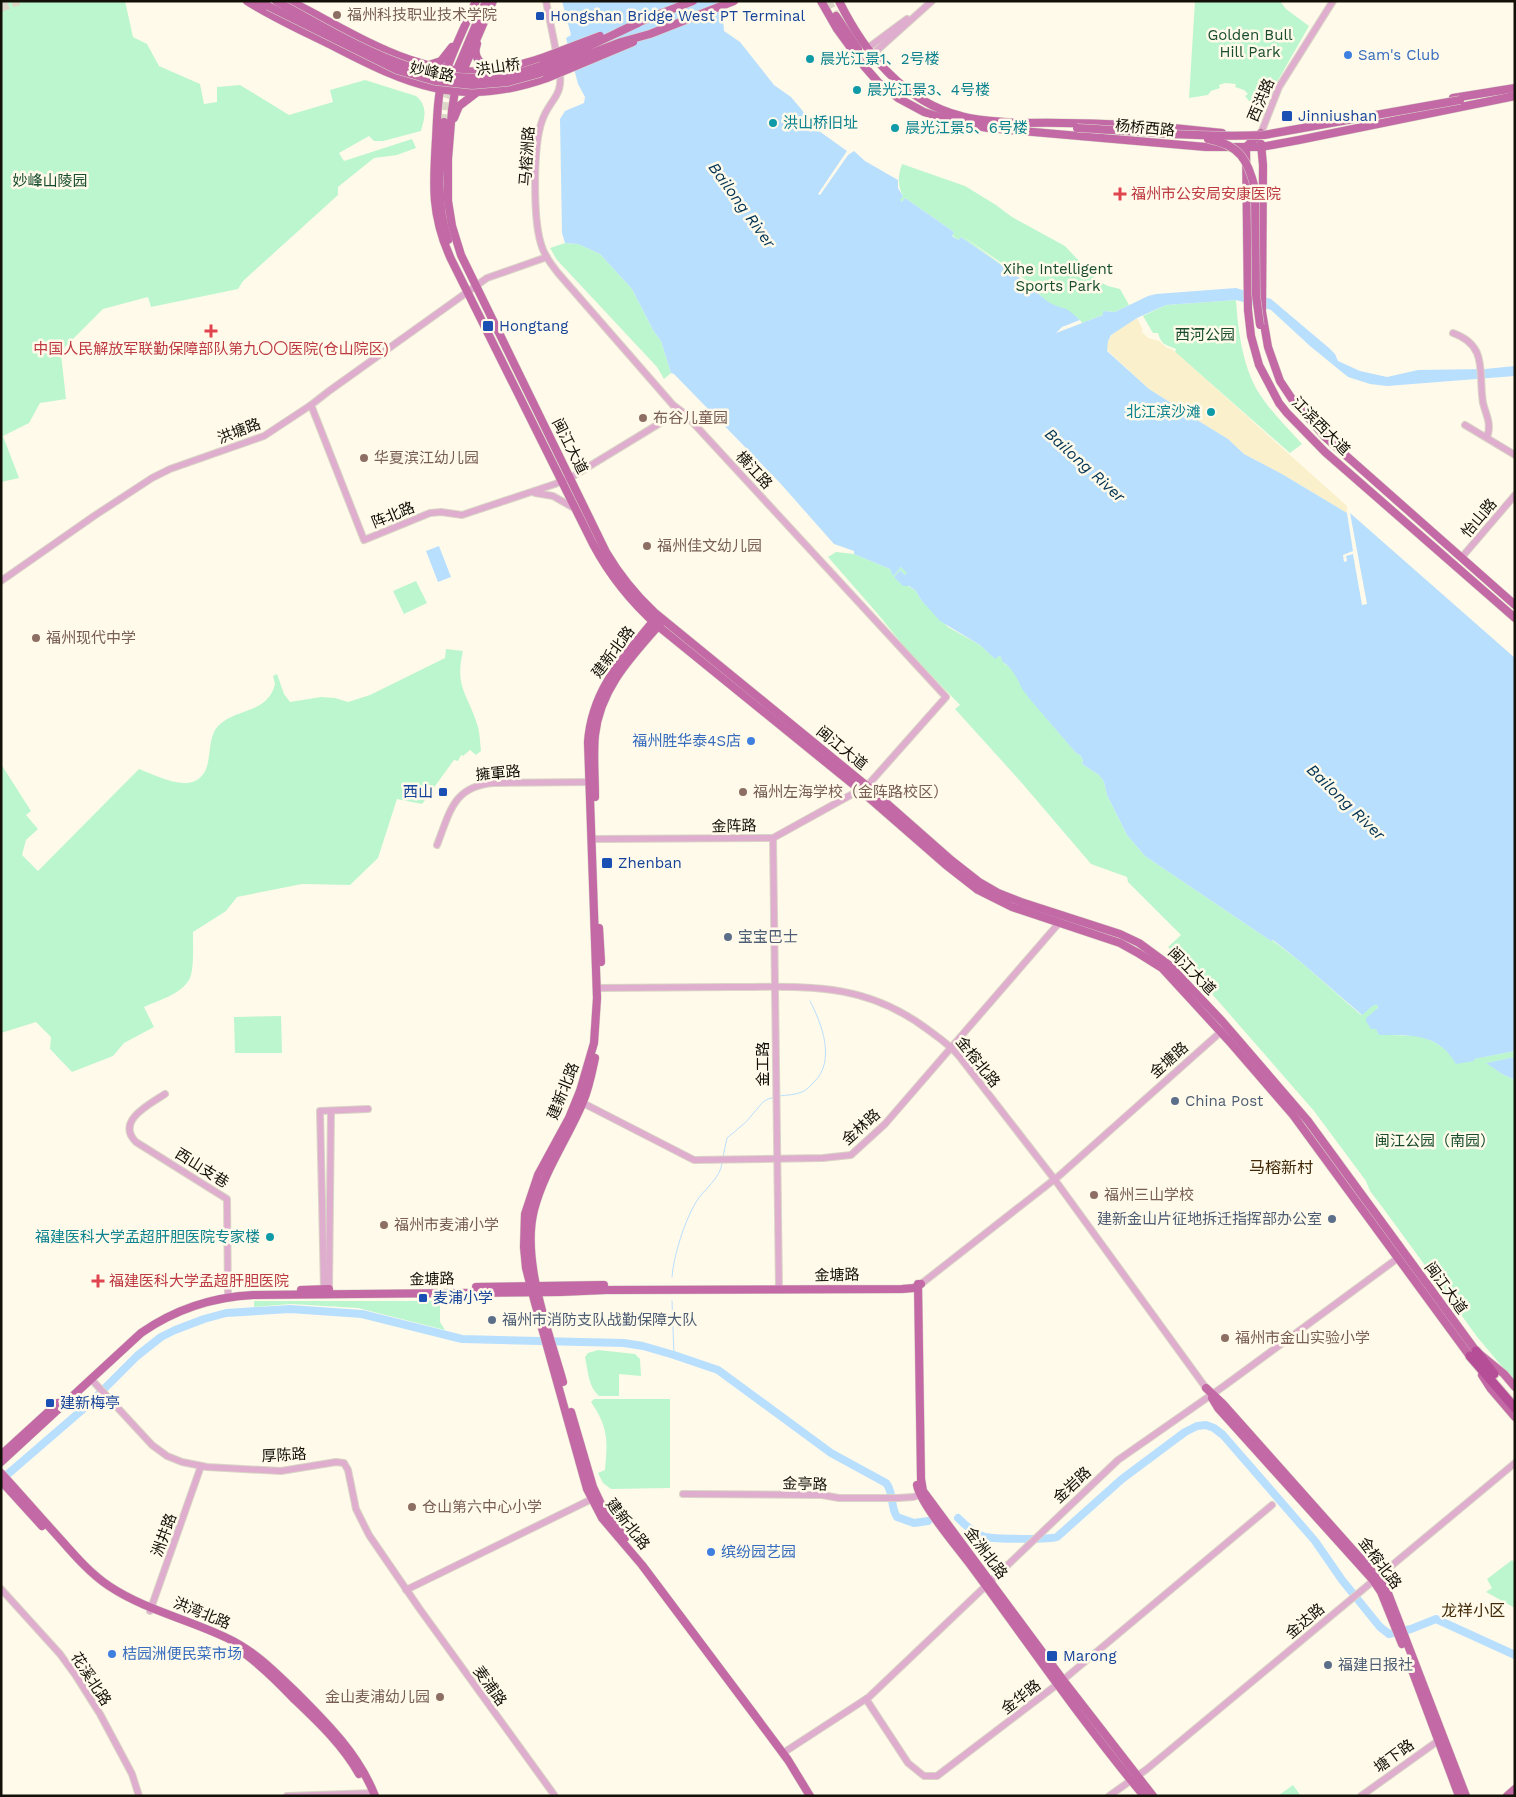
<svg xmlns="http://www.w3.org/2000/svg" width="1516" height="1797" font-family="'Work Sans','Noto Sans SC',sans-serif">
<rect width="100%" height="100%" fill="#fffaea"/>
<g fill="#bcf6ce">
<path d="M1 1H125L133 37 147 44 159 66 200 84 204 104 217 102V87L240 85 289 115 333 102 330 90 365 80 416 96C428 106 425 117 421 131L383 141H374L369 136 339 153 344 161 412 139 416 148 397 155 374 158 338 187V195L243 281 238 289 151 307 148 297 103 309 65 347 61 354 66 399 40 403 29 423 3 436 19 478 1 482Z"/>
<polygon points="1195,1 1280,1 1286,9 1309,26 1265,103 1249,101 1245,96 1248,94 1244,90 1235,87 1236,84 1225,83 1219,85 1220,88 1211,91 1208,95 1189,98"/>
<path d="M902 164 965 186 996 205 1012 217 1065 246 1098 281 1108 286 1120 289 1129 305 1115 312 1103 311V315L1082 323 1080 320C1063 311 1045 304 1034 288L961 237 958 240 952 235 954 232 905 198 902 202 899 200 903 196C897 184 898 176 902 164Z"/>
<polygon points="565,243 578,244 600,254 632,289 653,330 661,341 671,373 664,379 657,367 557,260 550,248"/>
<path d="M1236 300C1238 330 1242 363 1257 390 1269 410 1287 427 1302 444L1290 453 1175 352 1176 349C1165 345 1161 344 1158 333H1153L1143 316 1166 305Z"/>
<polygon points="836,552 854,554 890,569 893,575 901,567 908,573 905,575 900,570 894,577 916,591 921,600 948,627 980,645 994,658 999,656 1001,657 1005,664 1014,671 1029,697 1076,753 1081,756 1083,761 1082,764 1099,775 1104,782 1107,795 1127,835 1145,856 1271,941 1272,940 1302,963 1361,1015 1374,1005 1378,1005 1376,1029 1391,1035 1421,1036 1434,1042 1450,1052 1473,1059 1515,1051 1515,1057 1487,1063 1502,1074 1513,1079 1515,1086 1515,1382 1478,1338 1383,1208 1370,1191 1366,1181 1314,1111 1185,963 1168,947 1181,935 1128,882 1127,877 1091,864 1021,782 955,709 960,705 907,650 877,613 828,557"/>
<polygon points="416,581 427,603 404,614 393,591"/>
<path d="M446 649 463 651C454 688 469 695 478 727 480 735 480 743 481 751L476 755 470 750 463 756 461 755 458 761 454 760 422 804 397 799 378 858 350 885 302 884 237 897 226 911 193 932C193 945 194 963 191 975 186 993 159 1000 144 1007L154 1027 124 1043 113 1056 72 1072 50 1049 51 1037 36 1022 1 1033V764L31 811 26 815 38 829 26 840 22 855 38 871 139 769C155 775 179 788 195 781 216 771 204 741 218 726 235 708 268 714 275 684L273 676 277 674 284 694 290 702 321 697 335 698 348 702 370 695 445 658Z"/>
<polygon points="281,1016 282,1053 235,1053 234,1017"/>
<polygon points="254,1301 440,1301 440,1322 445,1330 358,1308 291,1304 254,1307"/>
<path d="M598 1350 635 1354 640 1359 641 1376 619 1374V1396H599C588 1386 588 1371 585 1357L588 1353Z"/>
<path d="M594 1399H670V1488L611 1489 603 1483 598 1473 605 1470C608 1440 608 1427 591 1402Z"/>
<polygon points="1512,1560 1515,1563 1515,1608 1486,1592 1492,1588 1487,1579"/>
<polygon points="1293,1785 1301,1796 1278,1796"/>
</g>
<path fill="#faf0cb" d="M1137 318 1143 330 1141 331 1148 338 1159 341 1167 348 1172 349 1347 506V513L1282 474 1244 454 1228 439 1197 420 1188 418 1179 408 1149 389 1107 350C1104 334 1125 326 1137 318Z"/>
<g fill="#b9dffe">
<path d="M562 1H716L723 18 724 31 740 42 774 85 791 97 802 110 812 126 847 151 818 194 820 195 848 155 854 151 865 161 898 180V188L903 196 900 200 902 202 905 198 954 232 952 236 958 240 961 237 1034 288C1042 299 1051 305 1063 308 1069 309 1075 316 1080 320L1062 327 1056 333 1103 315V311L1115 312 1148 296 1156 294 1236 288 1271 299 1329 348 1335 354 1338 361 1360 371 1387 377 1418 370 1485 369 1515 366V376L1387 386 1370 384 1348 377 1310 346 1271 310 1236 300 1166 305 1137 318 1111 335 1108 341 1107 351 1149 389 1179 408 1188 418 1197 420 1228 439 1244 454 1282 474 1347 513 1353 551 1343 555 1344 562 1347 561 1346 556 1353 554 1362 605 1367 604 1350 513 1515 658V1051L1474 1059V1061L1456 1064C1439 1033 1410 1035 1379 1035L1376 1029H1371L1366 1021V1018L1378 1008V1005H1374L1362 1015 1302 963 1273 940 1271 941 1145 856 1127 835 1107 795 1104 782 1099 775 1082 764 1083 761 1081 756 1076 753 1028 697C1026 693 1023 691 1021 687 1016 675 1012 669 1002 661L1001 657 999 656 995 659 980 645 940 621 921 600 916 591 909 586H903L894 577 900 570 905 575 907 573 901 567 893 576 890 569 854 554V551L834 544 780 483 674 374 671 373 661 341 653 330 632 289 600 254 578 244 565 243 562 233 560 119 565 111 584 103 585 97 578 84 566 38 571 35Z"/>
<polygon points="439,546 451,577 438,582 426,551"/>
<polygon points="1515,1057 1515,1086 1513,1079 1502,1074 1486,1063"/>
</g>
<polygon fill="#fffaea" points="961,235 1035,286 1037,288 1031,286"/>
<g fill="none" stroke-linecap="round" stroke-linejoin="round">
<g stroke="#b9dffe" stroke-width="1">
<path d="M779 1096C786 1095 795 1095 802 1092 807 1090 810 1086 814 1082 836 1061 822 1024 810 1001"/>
<polyline points="723,1157 727,1138 746,1122 763,1102 768,1099 775,1097"/>
<path d="M672 1277C673 1257 685 1220 696 1202 703 1190 721 1178 722 1163"/>
<polyline points="672,1301 674,1355"/>
</g>
<g stroke="#b9dffe" stroke-width="8">
<path d="M1 1480 89 1404 137 1356 161 1337 175 1330 204 1319 226 1313 290 1309 362 1314 462 1339 624 1343 643 1346 674 1355 718 1370 831 1453 886 1483C894 1492 890 1507 897 1517L914 1523 928 1521"/>
<path d="M958 1518C965 1525 975 1534 985 1537 996 1539 1047 1540 1057 1537L1122 1479 1185 1432 1197 1426 1206 1425 1214 1428 1223 1435 1315 1541 1342 1580 1380 1627 1389 1634 1411 1629 1436 1619 1515 1655"/>
</g>
<g stroke="#dcd7c8" stroke-width="8" stroke-dasharray="8 4" stroke-linecap="butt">
<polyline points="828,1 836,16"/>
<polyline points="1,8 19,1"/>
<polyline points="444,122 446,100 451,85"/>
</g>
<g stroke="#d9d5c6" stroke-width="8">
<g id="minor">
<polyline points="546,1 557,56"/>
<polyline points="868,48 907,19"/>
<polyline points="873,54 932,1"/>
<path d="M559 68C565 97 549 99 542 121 533 146 533 218 541 244 544 255 551 264 558 273L673 405 685 414 946 697 867 786 773 838 596 839"/>
<polyline points="1261,133 1279,87 1333,1"/>
<path d="M1453 333C1489 346 1478 373 1483 403 1486 415 1492 424 1487 437"/>
<polyline points="311,405 364,540 430,513 441,512 462,515 555,484 570,478 680,411"/>
<polyline points="1465,425 1515,455"/>
<polyline points="535,493 553,496 574,508"/>
<polyline points="1462,557 1515,495"/>
<polyline points="1,581 94,516 152,478 170,469 264,436 311,405 329,391 487,278 547,257"/>
<polyline points="773,838 779,1290"/>
<path d="M437 845C450 812 453 786 494 783L593 782"/>
<path d="M597 988C641 988 686 987 730 987 806 987 863 981 927 1029 938 1037 950 1045 959 1056L1055 1180 1206 1388"/>
<path d="M165 1094C150 1104 115 1121 136 1142L227 1199 228 1298"/>
<polyline points="579,1101 694,1160 823,1158 851,1155 885,1124 1059,923"/>
<polyline points="921,1284 1060,1175 1224,1029"/>
<polyline points="329,1289 331,1111"/>
<polyline points="324,1290 320,1111 368,1109"/>
<polyline points="91,1379 152,1445 167,1456 182,1462 207,1467 281,1471 336,1462 344,1463 348,1470 356,1509 369,1535 419,1608 555,1796"/>
<polyline points="683,1494 822,1495 839,1498 883,1498"/>
<polyline points="897,1498 913,1497 924,1494"/>
<polyline points="1,1589 60,1654 76,1676 100,1714 132,1774 139,1796"/>
<polyline points="406,1590 596,1497"/>
<polyline points="150,1611 201,1466"/>
<polyline points="866,1699 908,1763 924,1776 937,1776 1063,1680 1272,1505"/>
<polyline points="783,1753 869,1697 1118,1460 1224,1386 1398,1258"/>
<polyline points="287,1796 374,1793"/>
<polyline points="1109,1796 1147,1769 1515,1463"/>
<polyline points="1361,1796 1442,1738"/>
</g>
</g>
<g stroke="#d9d5c6" stroke-width="9">
<g id="major">
<path d="M247 1C274 18 303 31 331 45 408 85 460 109 547 78"/>
<polyline points="258,1 268,6"/>
<path d="M290 1C356 34 421 81 498 70 513 68 527 62 542 58"/>
<path d="M476 1C464 28 447 62 440 90 437 106 437 123 436 139 433 185 431 216 451 259L593 544C610 576 631 602 658 626L860 790 946 865 978 890 1012 907 1120 943 1138 953 1162 968 1229 1041 1293 1115 1472 1359"/>
<path d="M493 1 463 71 455 91 452 110 448 159V201L452 226 461 255 606 552C619 574 635 594 654 612L867 786 951 860 979 882 998 893 1021 902 1120 934 1139 943 1169 965 1222 1021 1308 1121 1476 1351 1504 1374 1515 1387"/>
<polyline points="821,1 837,29 864,66 878,82 898,98 924,112 955,122 988,128 1206,147 1261,147 1299,140 1515,96"/>
<path d="M839 1C864 52 904 102 961 116 982 122 1004 121 1025 124"/>
<polyline points="836,16 858,49"/>
<path d="M477 44C472 57 481 67 494 67"/>
<polyline points="429,65 441,61 452,47"/>
<polyline points="458,67 486,1"/>
<polyline points="1453,98 1515,88"/>
<polyline points="454,118 459,106 476,93"/>
<path d="M444 122C440 162 435 202 448 240"/>
<path d="M1022 123C1089 122 1156 125 1222 133"/>
<polyline points="1261,133 1246,147 1248,310 1251,336 1259,365 1279,403 1287,413 1325,452 1515,618"/>
<polyline points="1261,144 1263,165 1262,312 1268,347 1280,381 1292,399 1325,437 1515,605"/>
<path d="M655 619C623 658 592 689 588 742L597 998 594 1043 580 1091 569 1118 538 1175 525 1214 524 1247 526 1268 535 1303 587 1489 602 1518 642 1565 753 1713 788 1760 810 1796"/>
<path d="M595 797C595 776 593 755 595 735 600 689 631 657 660 624"/>
<polyline points="599,928 601,962"/>
<polyline points="918,1284 921,1479 923,1491 1063,1680 1153,1796"/>
<polyline points="476,1287 604,1285"/>
<polyline points="301,1290 329,1289"/>
<polyline points="1482,1375 1491,1389 1515,1417"/>
<path d="M563 1382C549 1332 521 1261 534 1210 544 1171 568 1138 583 1102 589 1088 592 1072 595 1058"/>
<polyline points="1206,1388 1223,1404 1369,1568 1386,1588 1466,1796"/>
<polyline points="1212,1398 1218,1408 1373,1580 1381,1592 1402,1644"/>
<polyline points="571,1412 593,1487 601,1504 625,1538"/>
<polyline points="1,1455 58,1403"/>
<path d="M1 1462 141 1333C174 1310 213 1297 253 1295L560 1292 606 1290 902 1289 914 1288 921 1284"/>
<path d="M1 1473C22 1496 42 1519 62 1541 76 1557 91 1574 109 1586 145 1610 188 1619 227 1638 255 1651 275 1672 298 1694 328 1724 359 1755 375 1796"/>
<polyline points="1,1481 42,1526"/>
<path d="M917 1485C921 1505 958 1548 972 1567 1029 1644 1083 1723 1144 1796"/>
<path d="M235 1647C257 1661 275 1679 293 1698 317 1721 342 1744 359 1774"/>
<polyline points="1409,1662 1459,1796"/>
<polyline points="1507,1796 1515,1789"/>
</g>
</g>
<g stroke="#d9d5c6" stroke-width="11">
<g id="highway">
<polyline points="1476,1351 1494,1374"/>
<polyline points="1470,1356 1515,1408"/>
</g>
</g>
<use href="#minor" stroke="#dfadcd" stroke-width="6"/>
<use href="#major" stroke="#c269a6" stroke-width="8"/>
<use href="#highway" stroke="#b64e97" stroke-width="9"/>
<g stroke="#d9d5c6" stroke-width="8" stroke-linecap="butt">
<polyline id="minor-bridge" points="883,1498 897,1498"/>
</g>
<g stroke="#d9d5c6" stroke-width="9" stroke-linecap="butt">
<g id="major-bridge">
<path d="M276 1C351 41 429 95 518 73 560 62 599 41 638 23"/>
<polyline points="268,6 397,70 435,81 472,85 508,82 537,74 621,42 650,34 734,1"/>
<polyline points="634,24 693,1"/>
<polyline points="542,58 600,36"/>
<polyline points="547,78 633,42"/>
<path d="M1077 128C1139 131 1202 138 1264 135L1460 100"/>
<path d="M1208 139C1240 145 1248 160 1255 189L1256 295 1260 325"/>
</g>
</g>
<use href="#minor-bridge" stroke="#dfadcd" stroke-width="6"/>
<use href="#major-bridge" stroke="#c269a6" stroke-width="8"/>
</g>
<g fill="#8d6e63" stroke="#fffaea" stroke-width="2">
<circle cx="337" cy="15" r="5"/>
<circle cx="643" cy="418" r="5"/>
<circle cx="364" cy="458" r="5"/>
<circle cx="647" cy="546" r="5"/>
<circle cx="36" cy="638" r="5"/>
<circle cx="743" cy="792" r="5"/>
<circle cx="1094" cy="1195" r="5"/>
<circle cx="384" cy="1225" r="5"/>
<circle cx="1225" cy="1338" r="5"/>
<circle cx="412" cy="1507" r="5"/>
<circle cx="440" cy="1697" r="5"/>
</g>
<g fill="#1a4fb4" stroke="#fffaea" stroke-width="2">
<rect x="535" y="11" width="10" height="10" rx="2.5"/>
<rect x="1281" y="110" width="12" height="12" rx="2.5"/>
<rect x="482" y="320" width="12" height="12" rx="2.5"/>
<rect x="438" y="787" width="10" height="10" rx="2.5"/>
<rect x="601" y="857" width="12" height="12" rx="2.5"/>
<rect x="418" y="1293" width="10" height="10" rx="2.5"/>
<rect x="45" y="1398" width="10" height="10" rx="2.5"/>
<rect x="1046" y="1650" width="12" height="12" rx="2.5"/>
</g>
<g fill="#3f7fe0" stroke="#fffaea" stroke-width="2">
<circle cx="1348" cy="55" r="5"/>
<circle cx="751" cy="741" r="5"/>
<circle cx="711" cy="1552" r="5"/>
<circle cx="112" cy="1654" r="5"/>
</g>
<g fill="#0f9aa8" stroke="#fffaea" stroke-width="2">
<circle cx="810" cy="59" r="5"/>
<circle cx="857" cy="90" r="5"/>
<circle cx="773" cy="123" r="5"/>
<circle cx="895" cy="128" r="5"/>
<circle cx="1211" cy="412" r="5"/>
<circle cx="270" cy="1237" r="5"/>
</g>
<g fill="#e0444e" stroke="#fffaea" stroke-width="2">
<path d="M1117.5 186.5h5v5h5v5h-5v5h-5v-5h-5v-5h5z"/>
<path d="M208.5 323.5h5v5h5v5h-5v5h-5v-5h-5v-5h5z"/>
<path d="M95.5 1273.5h5v5h5v5h-5v5h-5v-5h-5v-5h5z"/>
</g>
<g fill="#5c6f8a" stroke="#fffaea" stroke-width="2">
<circle cx="728" cy="937" r="5"/>
<circle cx="1175" cy="1101" r="5"/>
<circle cx="1332" cy="1219" r="5"/>
<circle cx="492" cy="1320" r="5"/>
<circle cx="1328" cy="1665" r="5"/>
</g>
<g text-anchor="middle" dominant-baseline="central" stroke-width="5" stroke-linejoin="round" paint-order="stroke">
<g font-size="15" fill="#785e54" stroke="#fffaea" text-anchor="start">
<text x="347" y="15">福州科技职业技术学院</text>
<text x="653" y="418">布谷儿童园</text>
<text x="374" y="458">华夏滨江幼儿园</text>
<text x="657" y="546">福州佳文幼儿园</text>
<text x="46" y="638">福州现代中学</text>
<text x="753" y="792">福州左海学校（金阵路校区）</text>
<text x="1104" y="1195">福州三山学校</text>
<text x="394" y="1225">福州市麦浦小学</text>
<text x="1235" y="1338">福州市金山实验小学</text>
<text x="422" y="1507">仓山第六中心小学</text>
<text x="430" y="1697" text-anchor="end">金山麦浦幼儿园</text>
</g>
<g font-size="15" fill="#164399" stroke="#fffaea" text-anchor="start">
<text x="550" y="16">Hongshan Bridge West PT Terminal</text>
<text x="1298" y="116">Jinniushan</text>
<text x="499" y="326">Hongtang</text>
<text x="433" y="792" text-anchor="end">西山</text>
<text x="618" y="863">Zhenban</text>
<text x="433" y="1298">麦浦小学</text>
<text x="60" y="1403">建新梅亭</text>
<text x="1063" y="1656">Marong</text>
</g>
<g font-size="15" fill="#174d2e" stroke="#fffaea">
<text x="1250" y="35">Golden Bull<tspan x="1250" dy="17">Hill Park</tspan></text>
<text x="50" y="181">妙峰山陵园</text>
<text x="1058" y="269">Xihe Intelligent<tspan x="1058" dy="17">Sports Park</tspan></text>
<text x="1205" y="335">西河公园</text>
<text x="1435" y="1141">闽江公园（南园）</text>
</g>
<g font-size="15" fill="#366cbe" stroke="#fffaea" text-anchor="start">
<text x="1358" y="55">Sam's Club</text>
<text x="741" y="741" text-anchor="end">福州胜华泰4S店</text>
<text x="721" y="1552">缤纷园艺园</text>
<text x="122" y="1654">桔园洲便民菜市场</text>
</g>
<g font-size="15" fill="#0d838f" stroke="#fffaea" text-anchor="start">
<text x="820" y="59">晨光江景1、2号楼</text>
<text x="867" y="90">晨光江景3、4号楼</text>
<text x="783" y="123">洪山桥旧址</text>
<text x="905" y="128">晨光江景5、6号楼</text>
<text x="1201" y="412" text-anchor="end">北江滨沙滩</text>
<text x="260" y="1237" text-anchor="end">福建医科大学孟超肝胆医院专家楼</text>
</g>
<g font-size="15" fill="#131008" stroke="#fffaea">
<text transform="translate(498 67) rotate(-8)">洪山桥</text>
<text transform="translate(432 72) rotate(12)">妙峰路</text>
<text transform="translate(1261 100) rotate(-67)">西洪路</text>
<text transform="translate(1145 128) rotate(5)">杨桥西路</text>
<text transform="translate(527 156) rotate(-86)">马榕洲路</text>
<text transform="translate(1321 426) rotate(45)">江滨西大道</text>
<text transform="translate(239 431) rotate(-21)">洪塘路</text>
<text transform="translate(570 446) rotate(63)">闽江大道</text>
<text transform="translate(754 470) rotate(47)">横江路</text>
<text transform="translate(393 515) rotate(-22)">阵北路</text>
<text transform="translate(1479 518) rotate(-50)">怡山路</text>
<text transform="translate(613 652) rotate(-53)">建新北路</text>
<text transform="translate(842 748) rotate(39)">闽江大道</text>
<text transform="translate(498 773) rotate(-5)">擁軍路</text>
<text transform="translate(734 826) rotate(-1)">金阵路</text>
<text transform="translate(1192 971) rotate(45)">闽江大道</text>
<text transform="translate(1169 1060) rotate(-42)">金塘路</text>
<text transform="translate(978 1062) rotate(51)">金榕北路</text>
<text transform="translate(763 1064) rotate(-90)">金工路</text>
<text transform="translate(563 1091) rotate(-68)">建新北路</text>
<text transform="translate(861 1127) rotate(-42)">金林路</text>
<text transform="translate(202 1168) rotate(32)">西山支巷</text>
<text transform="translate(837 1275) rotate(-1)">金塘路</text>
<text transform="translate(432 1279) rotate(-1)">金塘路</text>
<text transform="translate(1446 1288) rotate(54)">闽江大道</text>
<text transform="translate(284 1455) rotate(-3)">厚陈路</text>
<text transform="translate(805 1484) rotate(2)">金亭路</text>
<text transform="translate(1072 1485) rotate(-43)">金岩路</text>
<text transform="translate(628 1524) rotate(52)">建新北路</text>
<text transform="translate(164 1535) rotate(-70)">洲井路</text>
<text transform="translate(986 1553) rotate(53)">金洲北路</text>
<text transform="translate(1380 1563) rotate(53)">金榕北路</text>
<text transform="translate(202 1613) rotate(22)">洪湾北路</text>
<text transform="translate(1305 1621) rotate(-40)">金达路</text>
<text transform="translate(91 1679) rotate(57)">花溪北路</text>
<text transform="translate(490 1686) rotate(54)">麦浦路</text>
<text transform="translate(1021 1697) rotate(-38)">金华路</text>
<text transform="translate(1394 1756) rotate(-36)">塘下路</text>
</g>
<g font-size="15" fill="#be3a42" stroke="#fffaea" text-anchor="start">
<text x="1131" y="194">福州市公安局安康医院</text>
<text x="211" y="349" text-anchor="middle">中国人民解放军联勤保障部队第九〇〇医院(仓山院区)</text>
<text x="109" y="1281">福建医科大学孟超肝胆医院</text>
</g>
<g font-size="15" fill="#4e5e75" stroke="#fffaea" text-anchor="start">
<text x="738" y="937">宝宝巴士</text>
<text x="1185" y="1101">China Post</text>
<text x="1322" y="1219" text-anchor="end">建新金山片征地拆迁指挥部办公室</text>
<text x="502" y="1320">福州市消防支队战勤保障大队</text>
<text x="1338" y="1665">福建日报社</text>
</g>
<g font-size="16" font-style="italic" fill="#003354" stroke="#fffaea">
<text transform="translate(742 205) rotate(54)">Bailong River</text>
<text transform="translate(1085 465) rotate(42)">Bailong River</text>
<text transform="translate(1346 802) rotate(44)">Bailong River</text>
</g>
<g font-size="16" fill="#422907" stroke="#fffaea">
<text x="1281" y="1167">马榕新村</text>
<text x="1473" y="1610">龙祥小区</text>
</g>
</g>
<rect width="1516" height="1797" fill="none" stroke="#131008" stroke-width="5"/>
</svg>
